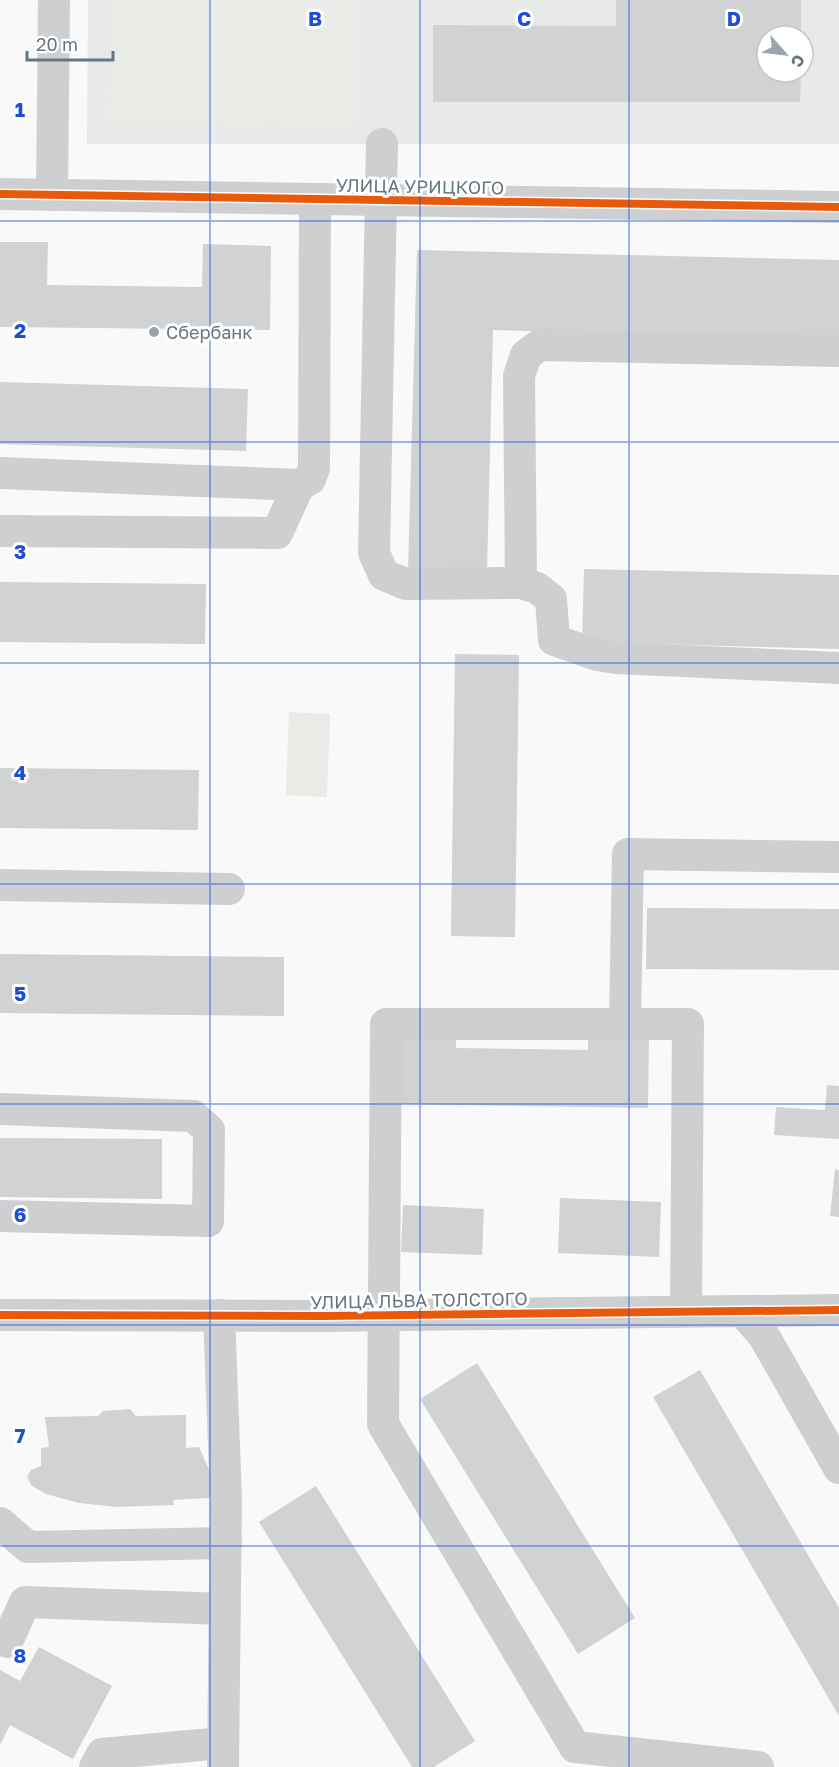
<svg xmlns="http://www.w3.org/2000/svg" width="839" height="1767" font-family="'Golos Text',sans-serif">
<rect width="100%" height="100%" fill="#f9f9f9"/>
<path fill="#e8e9e9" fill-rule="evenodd" d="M88 0H839V144H87ZM767 36H803V72H767Z"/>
<g fill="#e8ebe6">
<polygon points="109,0 360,0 358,125 108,123"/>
<polygon points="289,712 330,714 327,797 286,795"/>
</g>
<g fill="#d0d2d3">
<polygon points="616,0 801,0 801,36 767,36 767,72 801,72 800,102 433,102 433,25 616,26"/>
<polygon points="0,242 48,242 47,285 202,287 203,244 271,246 270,330 0,327"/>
<polygon points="417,250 839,260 839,339 493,330 487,572 408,570"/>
<polygon points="0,382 248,389 246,451 0,444"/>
<polygon points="584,569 839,575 839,649 582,642"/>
<polygon points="0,582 206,584 205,644 0,642"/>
<polygon points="455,654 519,655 515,937 451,936"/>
<polygon points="0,768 199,770 198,830 0,828"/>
<polygon points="647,908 839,909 839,970 646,969"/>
<polygon points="0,954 284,957 284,1016 0,1013"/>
<polygon points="399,1032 456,1033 456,1048 588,1050 588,1032 649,1033 648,1108 398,1104"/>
<polygon points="827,1085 839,1086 839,1139 774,1135 776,1107 825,1110"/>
<polygon points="0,1138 162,1139 162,1199 0,1197"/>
<polygon points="835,1169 839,1170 839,1217 830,1216"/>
<polygon points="560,1198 661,1202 659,1257 558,1253"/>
<polygon points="403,1205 484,1209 482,1255 401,1252"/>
<polygon points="477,1363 635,1618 578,1654 420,1399"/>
<polygon points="700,1370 839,1608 839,1716 653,1397"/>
<polygon points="130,1409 136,1416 186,1415 186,1448 199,1447 216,1486 209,1498 173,1500 174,1505 117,1507 79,1503 46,1494 32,1486 27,1477 31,1470 41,1466 41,1448 49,1447 45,1417 98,1416 103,1411"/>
<polygon points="316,1486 475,1741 434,1767 412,1767 259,1522"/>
<polygon points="39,1647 112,1686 73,1759 10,1725 0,1745 0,1670 20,1681"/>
</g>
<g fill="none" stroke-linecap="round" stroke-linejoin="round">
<g stroke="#cecfd0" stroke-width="32">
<polyline points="382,144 374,553 384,575 406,584 521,583 537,588 551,599 554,640 597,655 616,658 839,668"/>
<polyline points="0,194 839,207"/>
<polyline points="52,195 54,0"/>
<polyline points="0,473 299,485 310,479 314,468 315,199"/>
<polyline points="0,531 277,533 299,485"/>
<polyline points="521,583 519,376 526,355 540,345 839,351"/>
<polyline points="0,885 229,889"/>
<polyline points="625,1022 628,854 839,857"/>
<polyline points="0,1109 193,1116 209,1130 208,1221 0,1216"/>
<polyline points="686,1311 688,1024 386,1024 383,1424 575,1747 758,1767"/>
<polyline points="742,1311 764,1336 839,1468"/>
<polyline points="0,1315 322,1316 839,1310"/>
<polyline points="219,1315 226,1498 223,1767"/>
<polyline points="0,1523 28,1547 226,1543"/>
<polyline points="7,1642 25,1602 225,1609"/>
<polyline points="95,1767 102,1754 223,1743"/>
</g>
<g stroke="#fff" stroke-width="11">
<g id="cycleway">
<polyline points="0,194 839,207"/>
<polyline points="0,1315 322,1316 839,1310"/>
</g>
</g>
<use href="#cycleway" stroke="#e8590c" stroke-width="8"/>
</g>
<path fill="none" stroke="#1d4ed8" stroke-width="1.5" stroke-opacity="0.55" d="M210 0V1767M420 0V1767M629 0V1767M0 221H839M0 442H839M0 663H839M0 884H839M0 1104H839M0 1325H839M0 1546H839"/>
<circle fill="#99a4ac" stroke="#fff" stroke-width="2" cx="154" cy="332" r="6"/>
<g text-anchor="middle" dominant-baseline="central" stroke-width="6" stroke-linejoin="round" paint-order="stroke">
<g font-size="18" fill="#657683" stroke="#fff">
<text transform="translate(420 186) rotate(1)">УЛИЦА УРИЦКОГО</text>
<text transform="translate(419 1300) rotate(-1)">УЛИЦА ЛЬВА ТОЛСТОГО</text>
</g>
<g font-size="18" fill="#657683" stroke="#fff" text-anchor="start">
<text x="166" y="332">Сбербанк</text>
</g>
</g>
<g font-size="20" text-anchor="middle" font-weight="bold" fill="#1d4ed8" stroke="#fff" stroke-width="6" stroke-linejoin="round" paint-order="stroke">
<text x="315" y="26">B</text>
<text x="524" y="26">C</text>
<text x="734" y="26">D</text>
<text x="20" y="117">1</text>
<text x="20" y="338">2</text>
<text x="20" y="559">3</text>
<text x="20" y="780">4</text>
<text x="20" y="1001">5</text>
<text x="20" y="1222">6</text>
<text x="20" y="1443">7</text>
<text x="20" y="1663">8</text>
</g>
<g transform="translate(785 54) rotate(118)"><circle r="28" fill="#ffffff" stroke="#c1c8cd" stroke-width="1.5"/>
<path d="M0-4.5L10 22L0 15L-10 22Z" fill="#99a4ac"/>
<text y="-9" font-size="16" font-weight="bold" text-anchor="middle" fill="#657683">С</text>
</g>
<path d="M27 51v9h86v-9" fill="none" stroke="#657683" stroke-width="3"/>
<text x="36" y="51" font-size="18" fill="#657683" stroke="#ffffff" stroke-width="4.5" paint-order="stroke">20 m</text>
</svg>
